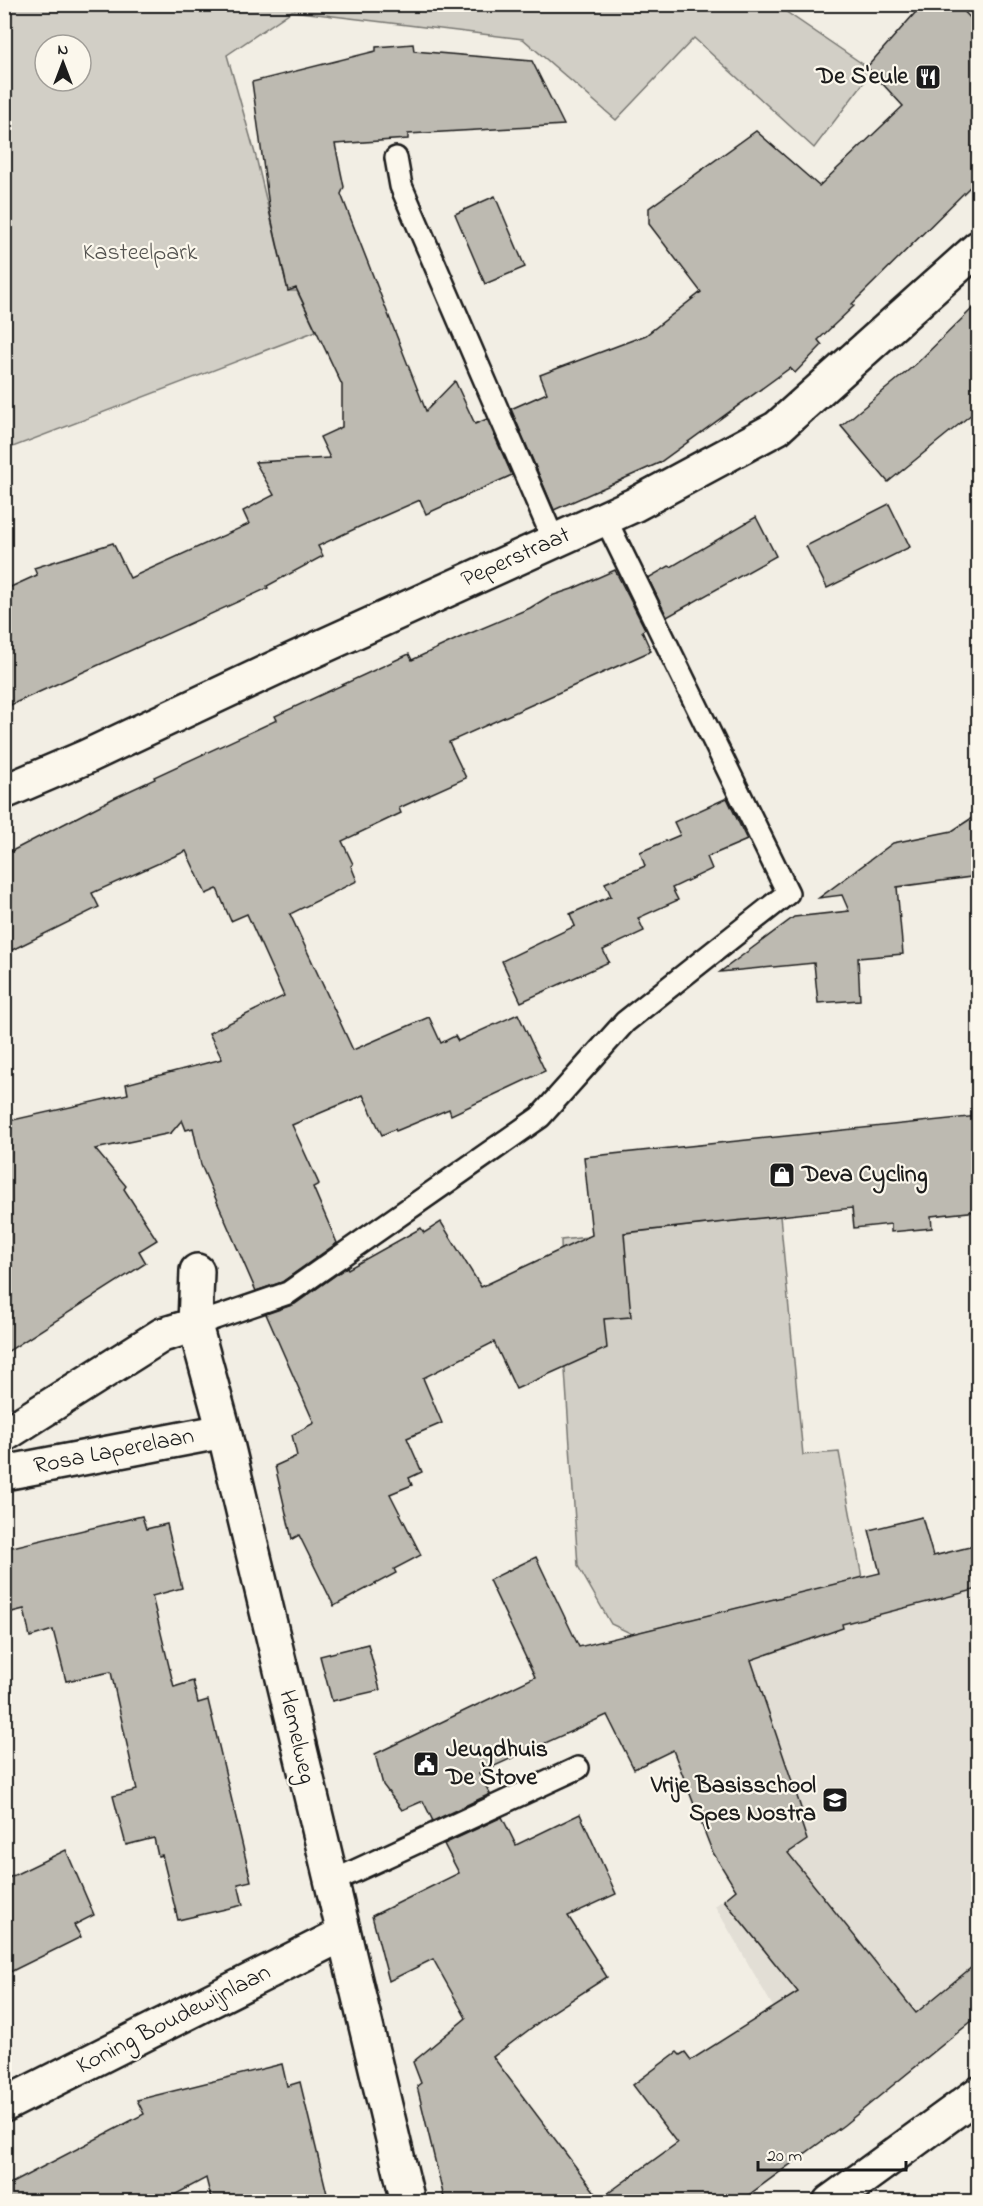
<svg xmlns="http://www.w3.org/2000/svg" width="983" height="2206" font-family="'Indie Flower',sans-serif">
<rect width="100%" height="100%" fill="#f2eee4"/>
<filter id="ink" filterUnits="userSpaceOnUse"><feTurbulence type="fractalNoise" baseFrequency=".0167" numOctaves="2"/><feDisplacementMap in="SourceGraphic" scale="12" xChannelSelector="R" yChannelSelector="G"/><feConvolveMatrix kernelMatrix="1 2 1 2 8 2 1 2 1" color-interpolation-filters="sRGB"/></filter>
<g filter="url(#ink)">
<polygon fill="#e2ded5" points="978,1545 978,2016 876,2098 802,2057 715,1906 736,1890 712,1851 673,1750 632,1634 880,1574 933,1556"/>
<g fill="#d2cfc6" stroke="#777671" stroke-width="1.5" fill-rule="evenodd">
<path d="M5 5H776L867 67 871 73 814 148 694 38 616 120 523 39 292 11 227 55 256 157 288 291H297L316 331 5 450ZM45 45H81V81H45Z"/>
<polygon points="780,1216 803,1455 839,1452 862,1578 632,1634 611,1624 578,1566 565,1370 561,1240"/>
</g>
<g fill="#bdbab1" stroke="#1c1c1c" stroke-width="1.5">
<polygon points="923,4 957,4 978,26 978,179 852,304 854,306 818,340 822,345 795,373 790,368 659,463 554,510 511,409 547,393 540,375 646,335 701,292 649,224 649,208 756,131 819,186 903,106 867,67"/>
<polygon points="413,44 414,51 532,61 564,125 408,134 408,139 335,144 344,187 341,194 426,411 455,381 475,424 487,419 512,475 426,514 420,500 361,526 318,546 323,556 267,586 268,588 4,708 4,590 37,575 34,568 113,543 130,578 249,524 243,511 274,495 255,462 330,458 320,437 342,427 342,385 296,288 288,291 270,213 252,82 376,51 376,47"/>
<polygon points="495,196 525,267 485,284 455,214"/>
<polygon points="978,303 978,409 888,482 841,426 916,364"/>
<polygon points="889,504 910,547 827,588 806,546"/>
<polygon points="756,517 776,556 667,617 648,578 669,566 671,567"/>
<polygon points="615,570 645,629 642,631 651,651 449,742 466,778 399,808 401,813 342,841 353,864 351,866 357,881 290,914 353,1050 429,1017 441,1043 455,1036 458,1041 518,1014 545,1071 451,1115 449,1109 396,1131 395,1129 382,1135 363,1095 292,1125 319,1184 313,1187 337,1243 282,1282 256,1291 201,1165 193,1128 186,1130 182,1120 171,1133 95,1149 126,1186 124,1189 157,1240 139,1251 146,1263 4,1354 4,1122 128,1094 126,1084 222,1059 209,1033 284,996 247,914 231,921 217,889 206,894 186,851 92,893 99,907 4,954 4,855 114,798 155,779 154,777 277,720 275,716 409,654 412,660 459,638 530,608 548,597 572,589"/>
<polygon points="727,798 747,840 707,857 712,869 672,888 678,900 638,918 644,931 603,950 609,962 521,1002 502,961 575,926 570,914 611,896 605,883 645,866 640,852 680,835 674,822"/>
<polygon points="978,814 978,876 897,887 903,954 858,958 860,1000 818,1003 814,963 720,972 794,917 849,911 842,895 819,898 893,843 952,831"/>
<polygon points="978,1116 978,1211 931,1216 932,1228 891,1232 891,1224 854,1228 852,1208 624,1233 631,1317 604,1319 607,1348 516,1389 494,1342 423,1378 442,1423 407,1438 422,1472 409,1478 412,1485 390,1494 421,1555 394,1569 396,1573 334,1606 299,1535 292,1539 275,1466 297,1456 292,1435 314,1423 266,1314 295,1304 347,1267 348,1269 421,1228 424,1233 441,1222 481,1287 592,1235 584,1157"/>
<polygon points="142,1516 146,1529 167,1524 182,1588 152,1596 174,1687 193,1681 198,1703 208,1700 251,1881 238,1884 243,1905 178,1920 162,1855 158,1856 154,1838 126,1845 113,1796 137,1790 111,1672 66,1681 53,1630 30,1637 24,1609 4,1614 4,1549"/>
<polygon points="922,1517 933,1556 978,1545 978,1589 842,1624 843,1628 751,1660 804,1817 800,1819 807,1840 788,1853 916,2013 978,1962 978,2016 844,2125 739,2202 445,2202 417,2086 421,2083 413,2062 466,2018 433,1959 389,1981 372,1916 459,1873 444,1844 502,1817 516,1845 580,1814 616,1894 568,1916 607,1977 551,2013 493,2057 600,2199 677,2143 633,2085 677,2052 680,2055 685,2052 691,2060 798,1992 724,1900 736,1890 712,1851 673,1750 634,1769 607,1715 479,1773 490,1794 433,1821 423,1801 402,1810 383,1785 375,1754 535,1677 489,1580 536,1557 579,1647 880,1573 869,1530"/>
<polygon points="368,1644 380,1690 332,1701 320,1656"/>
<polygon points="66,1850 94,1915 74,1925 81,1937 4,1975 4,1880"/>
<polygon points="282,2064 287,2086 300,2082 329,2202 212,2202 206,2178 161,2202 4,2202 4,2187 144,2114 137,2100"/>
</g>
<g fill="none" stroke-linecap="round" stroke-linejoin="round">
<g stroke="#1c1c1c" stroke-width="26">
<g id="service">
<polyline points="396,158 401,186 554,541"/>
<polyline points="195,1325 288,1293 540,1117 625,1022 788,893 605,518"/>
<polyline points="331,1882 578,1768"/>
</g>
</g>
<g stroke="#1c1c1c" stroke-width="38">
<g id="minor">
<polyline points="4,792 86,757 286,663 634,505 777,428 978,248"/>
<polyline points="197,1271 195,1325 224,1431 408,2202"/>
<polyline points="4,1435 162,1335 195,1325"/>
<polyline points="4,1473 224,1431"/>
<polyline points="4,2105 343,1934"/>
<polyline points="830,2202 978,2094"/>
</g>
</g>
<use href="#service" stroke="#fbf7ec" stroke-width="21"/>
<use href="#minor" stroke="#fbf7ec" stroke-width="33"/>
</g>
</g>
<defs>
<g id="restaurant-square" transform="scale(1.35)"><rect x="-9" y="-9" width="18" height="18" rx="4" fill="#1c1c1c" stroke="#fbf7ec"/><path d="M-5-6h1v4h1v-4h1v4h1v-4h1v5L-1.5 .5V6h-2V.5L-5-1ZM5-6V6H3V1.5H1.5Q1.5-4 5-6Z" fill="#fff"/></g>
<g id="shop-square" transform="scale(1.35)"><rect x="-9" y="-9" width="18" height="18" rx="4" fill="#1c1c1c" stroke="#fbf7ec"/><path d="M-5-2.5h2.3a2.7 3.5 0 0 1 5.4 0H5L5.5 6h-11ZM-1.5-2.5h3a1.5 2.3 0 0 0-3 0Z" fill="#fff"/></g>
<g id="civic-square" transform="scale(1.35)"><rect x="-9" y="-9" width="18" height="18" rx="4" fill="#1c1c1c" stroke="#fbf7ec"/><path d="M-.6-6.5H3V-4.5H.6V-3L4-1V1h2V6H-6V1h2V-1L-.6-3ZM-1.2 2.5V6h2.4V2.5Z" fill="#fff"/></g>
<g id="school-square" transform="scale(1.35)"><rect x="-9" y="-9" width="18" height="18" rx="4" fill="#1c1c1c" stroke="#fbf7ec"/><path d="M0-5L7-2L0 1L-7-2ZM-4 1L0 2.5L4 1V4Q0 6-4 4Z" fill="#fff"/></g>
</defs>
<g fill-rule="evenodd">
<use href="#restaurant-square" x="928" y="77"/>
<use href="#shop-square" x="782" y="1175"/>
<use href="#civic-square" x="426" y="1764"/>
<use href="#school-square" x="835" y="1800"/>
</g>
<g text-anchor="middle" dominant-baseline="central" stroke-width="4.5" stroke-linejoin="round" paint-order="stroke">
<g font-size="24" font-weight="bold" fill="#1c1c1c" stroke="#fbf7ec" text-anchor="end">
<text x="908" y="77">De S'eule</text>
<text x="802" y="1175" text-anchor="start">Deva Cycling</text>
<text x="446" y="1750" text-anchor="start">Jeugdhuis<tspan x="446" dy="28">De Stove</tspan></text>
<text x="816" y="1786">Vrije Basisschool<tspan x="816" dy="28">Spes Nostra</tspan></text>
</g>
<g font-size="24" fill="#53524f" stroke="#fbf7ec">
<text x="140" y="253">Kasteelpark</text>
</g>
<g font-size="24" fill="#1c1c1c" stroke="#fbf7ec">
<text transform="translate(516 558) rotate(-24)">Peperstraat</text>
<text transform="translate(114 1452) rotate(-11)">Rosa Laperelaan</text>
<text transform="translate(296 1737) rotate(77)">Hemelweg</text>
<text transform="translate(174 2020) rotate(-27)">Koning Boudewijnlaan</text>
</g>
</g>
<rect width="983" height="2206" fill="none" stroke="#fbf7ec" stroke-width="24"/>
<rect x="12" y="12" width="959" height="2182" fill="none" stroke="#1c1c1c" stroke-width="2" filter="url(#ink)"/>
<g transform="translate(63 63)"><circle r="28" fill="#fbf7ec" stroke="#a29f99" stroke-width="1.5"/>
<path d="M0-4.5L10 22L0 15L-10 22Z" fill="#1c1c1c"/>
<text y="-9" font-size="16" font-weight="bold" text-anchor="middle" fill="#1c1c1c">N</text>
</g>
<path d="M758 2161v9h148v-9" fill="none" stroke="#1c1c1c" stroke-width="3"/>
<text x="767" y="2161" font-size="18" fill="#1c1c1c" stroke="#fbf7ec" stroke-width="4.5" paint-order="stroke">20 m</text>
</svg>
